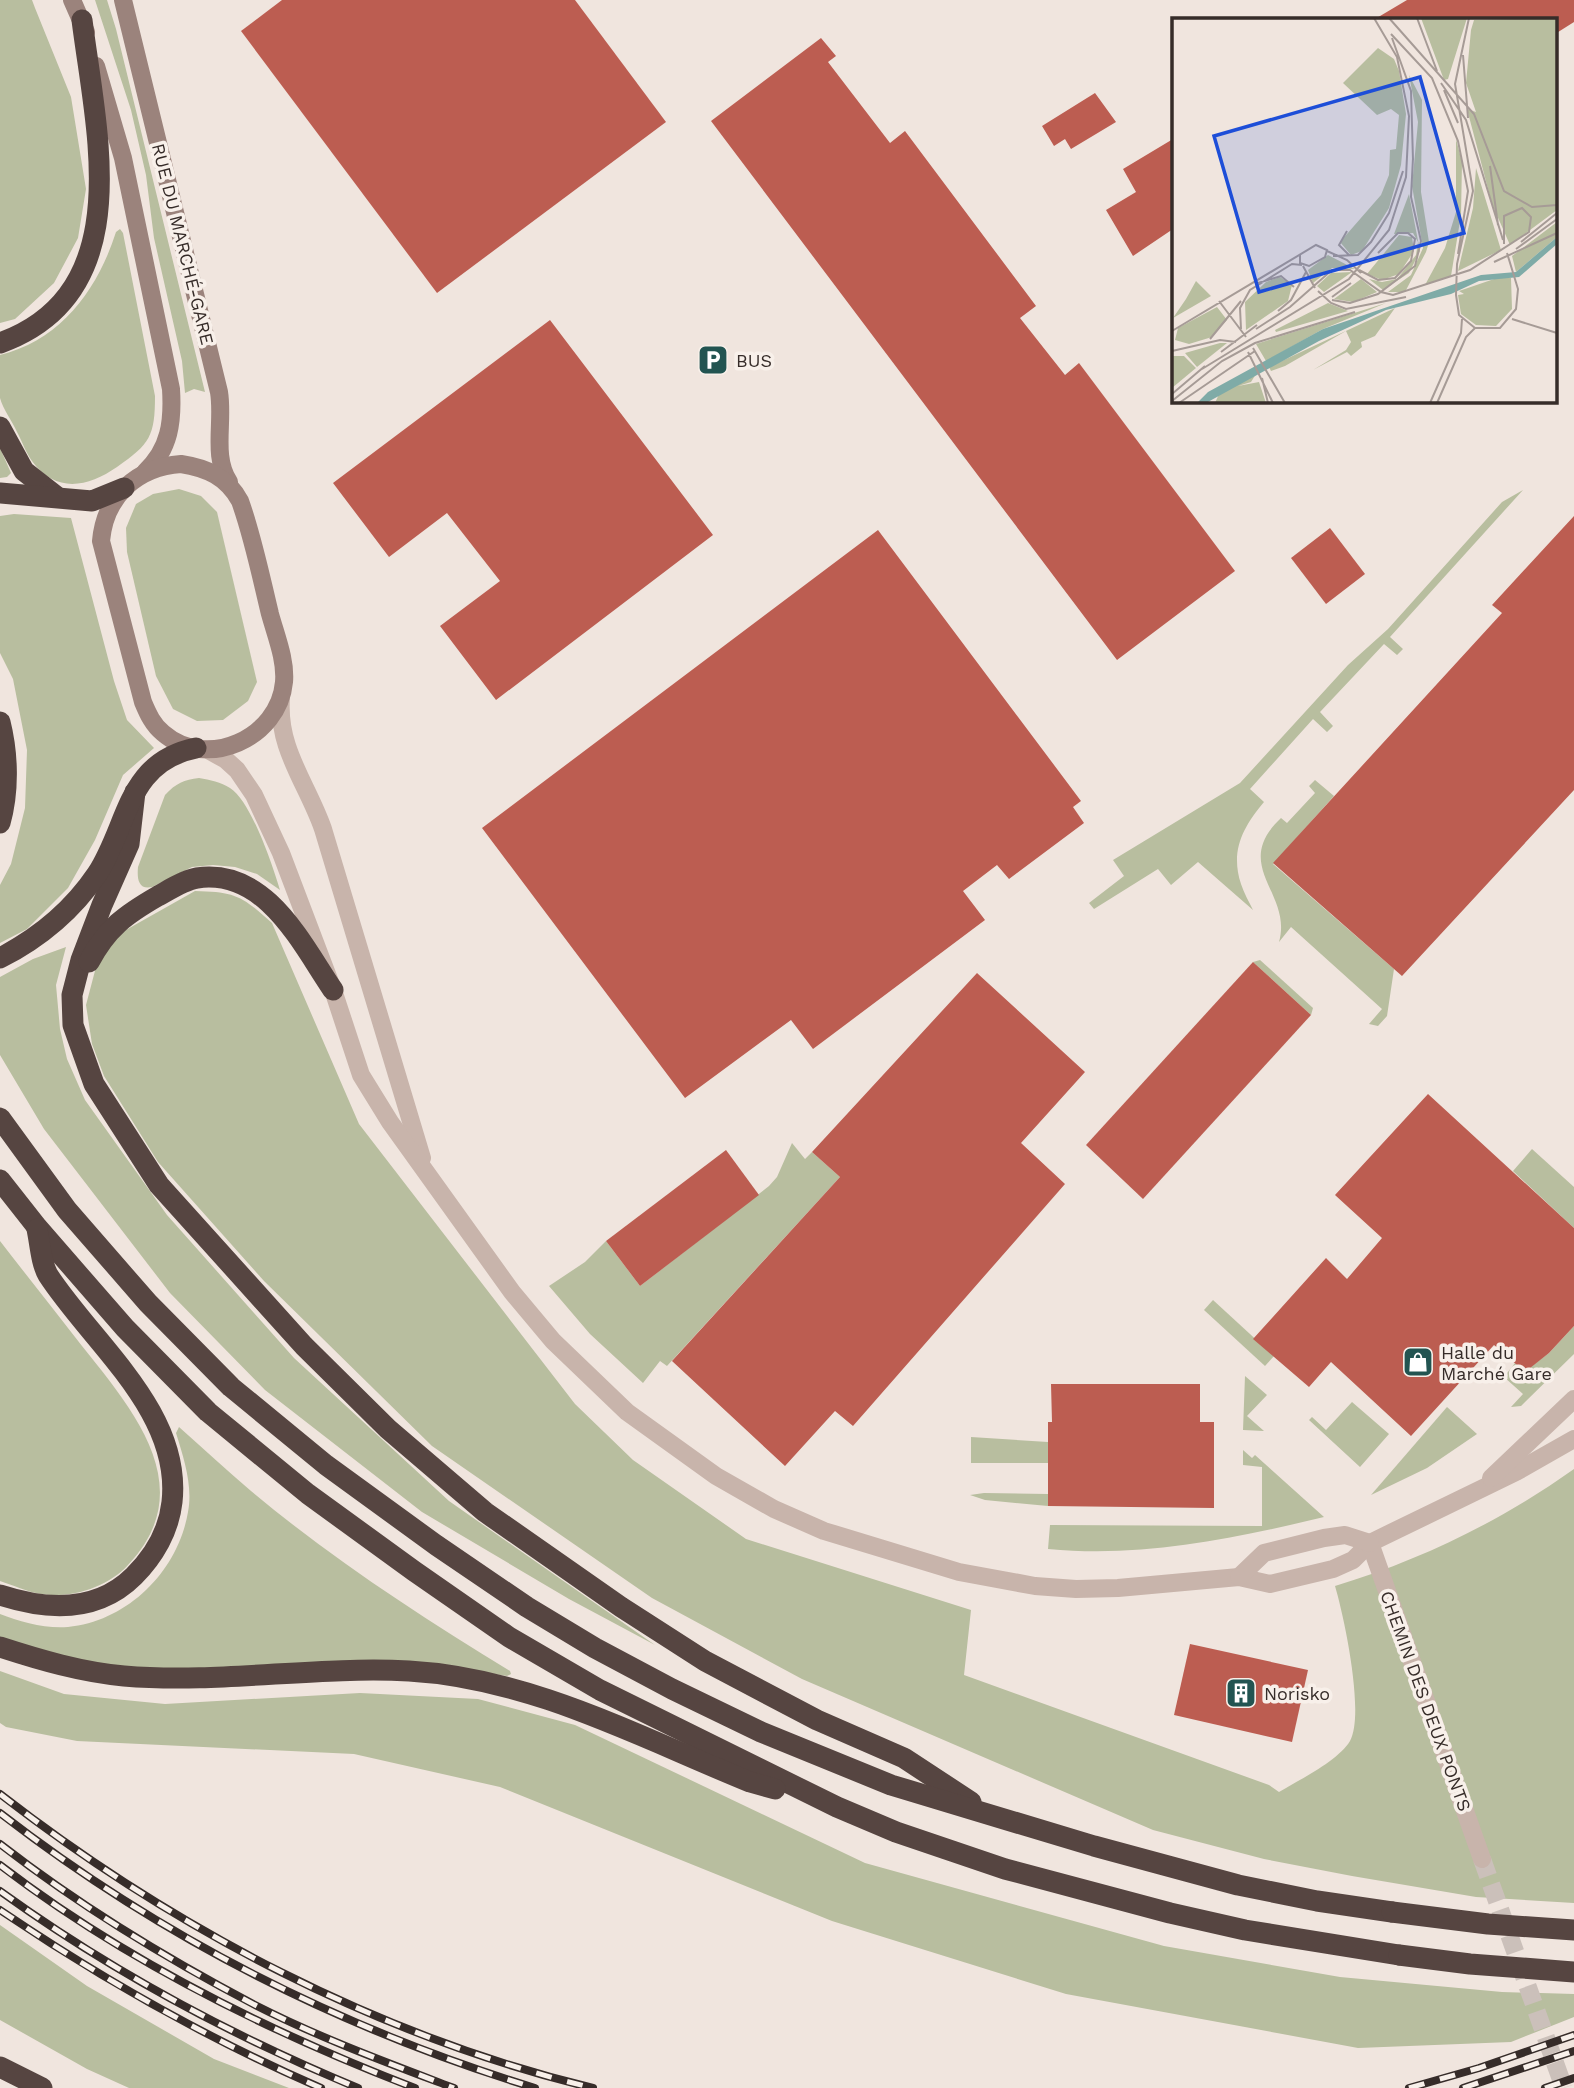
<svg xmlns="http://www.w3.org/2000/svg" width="1574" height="2088" font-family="'Work Sans',sans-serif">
<rect width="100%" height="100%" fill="#f0e5de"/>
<g fill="#b8be9f">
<polygon points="0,0 32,0 35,8 71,97 86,189 78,238 54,283 15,319 0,323"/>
<polygon points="95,0 107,0 116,29 205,392 194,389 185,393 182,361 154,238 146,175 131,110"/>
<path d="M120 229 123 233 155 396C155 436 150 444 117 467 88 487 56 494 32 461 26 453 22 441 17 432 12 421 3 409 0 398 0 385 0 368 0 355 61 340 98 289 116 232Z"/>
<polygon points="0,448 11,473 7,477 0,478"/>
<polygon points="179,489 201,496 217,512 257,682 248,701 223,720 197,721 173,709 156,676 127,552 126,528 136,504 153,494"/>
<path d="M1523 490 1390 637 1403 649 1397 655 1384 644 1320 712 1333 726 1327 732 1313 719 1250 789 1264 802C1243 827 1230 851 1241 884 1244 893 1249 902 1253 910L1198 862 1171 885 1158 869 1094 909 1089 903 1124 876 1113 860 1240 783 1348 665 1388 629 1502 502Z"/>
<polygon points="14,514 71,518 114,681 127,720 154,748 123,775 95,840 68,888 27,929 0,943 0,885 11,864 25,808 27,750 13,679 0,653 0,516"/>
<path d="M199 778C210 780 221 782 230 788 251 801 273 866 280 890L257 874 235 867 213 865 192 867 152 887C138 890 137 878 138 867L165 795C176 783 184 780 199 778Z"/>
<path d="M1315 780 1334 796 1273 864 1394 969 1387 1016 1378 1026 1369 1024 1382 1009 1291 927 1279 942C1293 893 1230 866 1281 818L1287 823 1315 793 1309 786Z"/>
<path d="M195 891C236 892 242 896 272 923L359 1124 575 1404 633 1460 746 1539 971 1610 964 1675 1269 1785 1279 1792C1299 1780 1338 1761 1350 1741 1365 1714 1344 1616 1335 1586 1421 1560 1501 1521 1574 1469V1903L1476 1897 1352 1876 1264 1859 1153 1830 802 1679 652 1598 432 1446 264 1281 158 1162 104 1076 92 1044 86 1005 96 967 117 935Z"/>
<polygon points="66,947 56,985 60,1029 67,1059 85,1100 167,1215 294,1358 449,1501 655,1645 569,1599 422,1512 265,1390 170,1293 44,1129 0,1055 0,977 33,959"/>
<polygon points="1260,960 1313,1008 1311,1015 1253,962"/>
<polygon points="792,1143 805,1159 812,1152 840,1177 667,1366 660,1361 643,1383 590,1334 549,1286 585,1262 606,1241 640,1286 769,1186 777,1177"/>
<polygon points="1532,1149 1574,1187 1574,1228 1513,1171"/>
<path d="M0 1241C27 1276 55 1311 82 1346 133 1410 201 1488 128 1565 108 1587 71 1599 41 1594 27 1592 13 1585 0 1581Z"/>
<polygon points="1213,1300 1274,1356 1265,1366 1204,1310"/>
<polygon points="1574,1326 1574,1354 1521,1406 1511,1407 1523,1394 1504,1377 1515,1363 1525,1371 1549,1353"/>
<polygon points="1245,1376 1267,1395 1247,1416 1264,1431 1243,1430"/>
<polygon points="1352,1402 1389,1434 1360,1467 1309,1420 1312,1417 1326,1430"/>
<polygon points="1447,1407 1477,1434 1427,1468 1371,1495"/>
<path d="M179 1427C203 1448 226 1470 251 1491 331 1558 420 1616 510 1671L511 1674 507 1676 461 1669 132 1671 0 1642V1614C20 1622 46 1629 68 1627 128 1621 178 1571 188 1512 193 1486 184 1459 176 1433Z"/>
<polygon points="971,1437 1048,1442 1048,1463 971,1463"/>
<path d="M1243 1450 1252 1458 1255 1455 1324 1517C1233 1539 1142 1558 1048 1549L1050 1525 1262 1526V1467L1243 1465Z"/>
<polygon points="984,1493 1048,1494 1048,1506 985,1500 970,1495"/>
<polygon points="0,1671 64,1694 165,1704 360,1693 478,1699 575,1725 865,1863 1164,1946 1340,1977 1502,1992 1574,1994 1574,2017 1511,2042 1358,2048 1066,1994 832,1921 500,1787 354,1754 77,1741 6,1727 0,1723"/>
<polygon points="0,1925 87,1986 214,2059 289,2088 129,2088 87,2069 0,2020"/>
</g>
<g fill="#bc5d51">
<polygon points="282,0 575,0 666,122 437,293 241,31"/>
<polygon points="1407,0 1574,0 1574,22 1555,34 1555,19 1375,19"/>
<polygon points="821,38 836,56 828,62 890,143 905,131 1036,306 1020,318 1065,375 1079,363 1235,571 1117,660 711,121"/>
<polygon points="1095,93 1116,122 1071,149 1065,139 1054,146 1042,126"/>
<polygon points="1173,139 1173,229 1133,256 1106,210 1136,192 1123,169"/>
<polygon points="550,320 713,535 496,700 440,626 500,581 447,513 389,557 333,483"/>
<polygon points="1574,516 1574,790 1402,976 1273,863 1502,613 1492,605"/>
<polygon points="1330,528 1365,574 1326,604 1291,558"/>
<polygon points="878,530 1081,801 1073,807 1084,823 1009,879 997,865 963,891 985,920 813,1049 791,1020 685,1098 482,828"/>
<polygon points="1253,962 1311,1015 1143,1199 1086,1145"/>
<polygon points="977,973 1085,1072 1021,1143 1065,1184 853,1426 835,1411 785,1466 672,1361 840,1177 812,1152"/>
<polygon points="1428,1094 1574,1228 1574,1326 1549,1353 1525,1372 1494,1345 1411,1436 1331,1362 1309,1387 1253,1339 1326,1258 1347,1279 1382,1238 1335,1195"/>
<polygon points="726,1150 759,1195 640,1286 606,1241"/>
<polygon points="1051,1384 1200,1384 1200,1422 1214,1422 1214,1508 1048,1506 1048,1422 1052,1422"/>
<polygon points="1190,1644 1308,1670 1292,1742 1174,1715"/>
</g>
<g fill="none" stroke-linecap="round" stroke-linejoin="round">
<polyline stroke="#cbc0ba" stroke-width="18" stroke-dasharray="18 9" stroke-linecap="butt" points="1482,1859 1564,2088"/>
<g stroke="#c8b4ab" stroke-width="18">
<path d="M281 698C277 749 307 783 323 829L422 1158"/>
<polyline points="208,750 226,760 237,770 254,795 281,853 333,990 361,1075 390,1122 512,1292 553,1341 627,1412 716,1476 774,1509 824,1531 959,1572 1035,1586 1076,1589 1118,1588 1239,1577 1270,1584 1333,1569 1353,1560 1370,1543 1516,1472 1574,1439"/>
<polyline points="1491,1478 1574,1399"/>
<polyline points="1370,1543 1482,1859"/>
<polyline points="1239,1577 1264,1553 1324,1538 1345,1535 1370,1543"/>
</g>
<g stroke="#9b837c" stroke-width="18">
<polyline points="72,0 86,32"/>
<path d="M123 0 219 392C224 422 212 456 229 482"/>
<path d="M96 66 123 158 171 389C173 421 170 449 145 472"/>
<path d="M181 464C207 468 227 477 240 501 253 537 261 577 270 614 276 636 286 660 284 682 279 738 207 771 163 733 153 725 148 714 143 702L101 541C105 496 137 467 181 464Z"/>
</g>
<g stroke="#564541" stroke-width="21">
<path d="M0 343C139 293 96 132 82 20"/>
<polyline points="0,427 24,471 56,496"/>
<polyline points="0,493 92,501 124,488"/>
<path d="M0 722C8 754 9 791 0 823"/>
<polyline points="135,792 129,844 102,905 81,960 72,995 73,1025 94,1084 159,1185 304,1346 388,1429 485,1512 621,1607 705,1661 817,1720 904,1758 971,1802"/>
<path d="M0 958C39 938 72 911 97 874 129 825 126 762 196 748"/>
<path d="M89 962C107 928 125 915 158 896 169 890 184 880 197 878 266 868 301 943 333 990"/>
<polyline points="0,1118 67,1210 148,1303 231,1387 326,1465 436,1545 527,1607 595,1648 672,1689 761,1732 891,1785 1094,1846 1238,1885 1317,1901 1392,1912"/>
<polyline points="0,1180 37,1227 125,1328 208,1412 308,1494 414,1571 509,1637 600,1690 837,1807 896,1832 1005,1869 1170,1913 1245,1930 1399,1955"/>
<path d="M0 1595C46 1610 97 1613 134 1576 154 1556 169 1530 172 1502 182 1412 93 1344 48 1275 41 1263 40 1243 37 1229"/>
<path d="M0 1647C40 1660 81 1672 124 1676 219 1684 314 1666 409 1671 531 1678 639 1737 750 1782L775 1789"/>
<polyline points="0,2067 42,2088"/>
</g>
<g stroke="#362c29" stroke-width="8">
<g id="rail">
<path d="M0 1794C174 1929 378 2036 593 2088"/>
<path d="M0 1813C160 1937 342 2029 535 2088"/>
<path d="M0 1844C80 1906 167 1959 257 2006 320 2038 388 2063 454 2088"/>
<path d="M0 1865C124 1960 269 2032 415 2088"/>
<path d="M0 1891C111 1971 232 2036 358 2088"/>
<path d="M0 1910C102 1979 208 2039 321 2088"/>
<polyline points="1409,2088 1479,2068 1574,2035"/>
<polyline points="1463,2088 1574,2051"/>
<polyline points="1545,2088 1574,2078"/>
</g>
</g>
<use href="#rail" stroke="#f8f0ea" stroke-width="5" stroke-dasharray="16" stroke-linecap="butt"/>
<g stroke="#564541" stroke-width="21">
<polyline points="1392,1912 1488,1924 1574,1930"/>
<polyline points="1399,1955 1470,1964 1574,1972"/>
</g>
</g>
<defs>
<g id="parking-square" transform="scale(1.575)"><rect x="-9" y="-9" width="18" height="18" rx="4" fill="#225451" stroke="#f8f0ea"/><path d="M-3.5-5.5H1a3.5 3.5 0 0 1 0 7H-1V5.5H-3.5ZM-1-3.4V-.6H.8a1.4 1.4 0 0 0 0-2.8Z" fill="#fff"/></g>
<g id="shop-square" transform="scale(1.575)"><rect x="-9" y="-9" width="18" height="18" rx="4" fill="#225451" stroke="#f8f0ea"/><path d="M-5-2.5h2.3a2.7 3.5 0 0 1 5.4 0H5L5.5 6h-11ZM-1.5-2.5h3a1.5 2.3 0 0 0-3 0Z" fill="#fff"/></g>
<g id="building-square" transform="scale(1.575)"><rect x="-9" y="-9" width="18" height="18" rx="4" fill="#225451" stroke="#f8f0ea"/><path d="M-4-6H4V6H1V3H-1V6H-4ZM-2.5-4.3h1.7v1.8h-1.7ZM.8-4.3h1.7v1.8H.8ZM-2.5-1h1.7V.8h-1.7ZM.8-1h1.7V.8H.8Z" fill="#fff"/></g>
</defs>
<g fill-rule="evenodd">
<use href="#parking-square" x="713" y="360"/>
<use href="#shop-square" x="1418" y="1362"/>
<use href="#building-square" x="1241" y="1693"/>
</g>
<g text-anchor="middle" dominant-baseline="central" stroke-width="7" stroke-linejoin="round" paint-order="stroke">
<g font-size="18" fill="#362c29" stroke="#f8f0ea">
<text transform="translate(183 244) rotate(76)">RUE DU MARCHÉ-GARE</text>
<text transform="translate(1426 1701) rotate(70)">CHEMIN DES DEUX PONTS</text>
</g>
<g font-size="18" fill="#362c29" stroke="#f8f0ea" text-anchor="start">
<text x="736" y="360">BUS</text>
<text x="1441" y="1352">Halle du<tspan x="1441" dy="21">Marché Gare</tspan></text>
<text x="1264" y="1693">Norisko</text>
</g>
</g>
<g transform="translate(1172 18)">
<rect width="385" height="385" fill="#f0e5de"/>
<path d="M249 0H295L276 61 272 62ZM385 0V192L338 227 320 186 295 91 304 94 294 65 299 12 302 2ZM206 30 222 41 227 53 234 96 229 147 217 190 190 233 179 237 168 224 209 177 217 157 218 132 224 131 227 97 219 91 205 97 171 65ZM237 57 250 82 249 174 257 224 254 234 233 274H216L239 257 251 230 240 168 246 104ZM284 121 290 144 289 197 279 258 253 267 273 230 284 194ZM304 150 329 232 286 253 301 190ZM237 176 248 233 237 255 211 272 197 261 210 264 225 261 244 237 246 224 241 215 222 216ZM385 204V219L344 254 340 238ZM227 217 240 219 242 233 227 256 210 262 195 256ZM156 237 183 251 160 250 141 265 136 252ZM180 254 152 274 145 268 159 255ZM108 259 120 267 116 283 74 312 73 284 94 264ZM325 260H339L340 291 324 308 304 307 289 296 286 277 292 276 287 273ZM189 261 205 274 181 284 162 281ZM24 263 39 278 1 300 14 281ZM156 285 176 293 104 314 103 312ZM214 285 151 311 94 343 84 326ZM45 289 55 302 40 319 17 326 3 322 6 310ZM223 290 203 318 189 324 190 329 179 338 175 334 141 352 174 332 179 324 174 313 113 348 99 353 97 349ZM48 325H55L25 349 13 335ZM0 338H12L24 350 0 370ZM84 356 79 364 66 368 87 364 94 385H43L47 376 34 385 40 378Z" fill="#b8be9f"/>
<path d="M385 219V226L347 259 307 263 279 276 214 292 147 323 34 385H25L36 374 151 311 309 257 344 254Z" fill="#7faba7"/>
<path fill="none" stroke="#a69b96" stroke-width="2" d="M217 0 302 96 332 173 360 189 385 187M245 0 265 53M297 0 283 66 301 173 285 246 284 277 287 297 303 310H328L344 291 346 271 335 235M219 16 260 60 286 123 296 173 286 236M220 20 239 73 241 142M291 37 296 100M269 65 294 102 331 222M272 72 286 105M318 148 326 207M175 213 167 227 177 237M349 224 385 195M344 231 385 201M155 233 175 242 189 255M161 238 186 237 199 224 217 195 231 153M322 244 385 215M131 248 143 270M187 252 206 262 223 260 239 243 243 221 236 215H226L206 235M86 265 109 258 122 269M146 273 159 285 174 291 234 279M160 279 179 265M160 282 178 285 206 276 243 248 249 223 239 179 241 140M47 283 74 319M106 293 119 282 134 254M340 301 385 315M69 311 68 290 78 272 120 246 130 247M84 311 118 289 160 252H178L209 274 221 277 298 252 357 214 359 199 350 190 332 198V226M0 313 144 227 155 232 153 239 137 248 128 245V237M38 321 69 283M81 330 113 385M0 333 48 322 64 324M49 334 85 307M76 334 101 385M30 351 177 261 217 212 234 159 237 98 225 39 202 0M90 360 96 385M0 376 33 348M0 383 50 343 83 325 183 294M7 385 83 333M258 385 289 315 290 301M265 385 294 319 303 310"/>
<path fill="#1d4ed8" fill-opacity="0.15" stroke="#1d4ed8" stroke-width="3.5" d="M248 59 292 215 87 274 42 118Z"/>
<rect width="385" height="385" fill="none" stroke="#362c29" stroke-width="3.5"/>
</g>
</svg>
